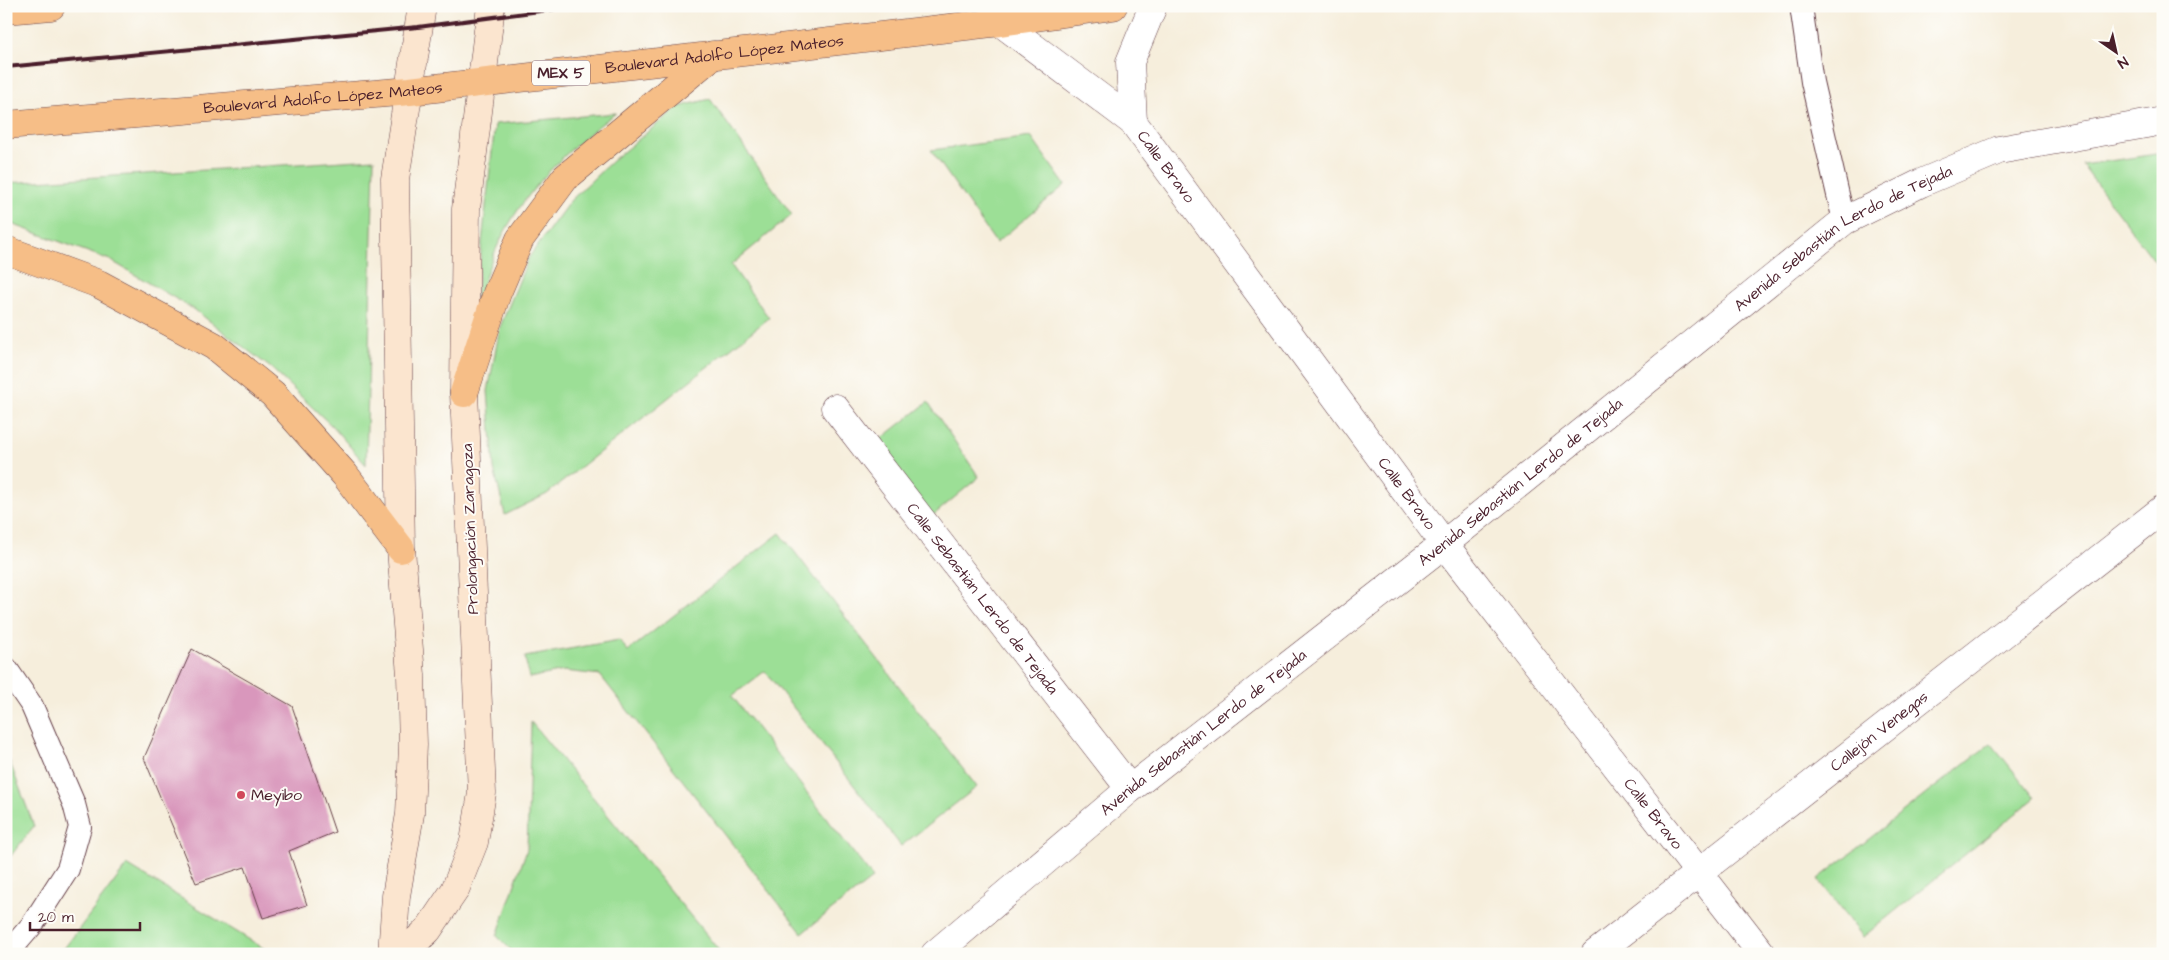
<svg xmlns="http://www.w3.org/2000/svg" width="2169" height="960" font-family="'Architects Daughter',sans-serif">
<rect width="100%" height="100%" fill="#fdfcf7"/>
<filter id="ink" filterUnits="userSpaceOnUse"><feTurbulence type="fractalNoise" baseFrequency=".02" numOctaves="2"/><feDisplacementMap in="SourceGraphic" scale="10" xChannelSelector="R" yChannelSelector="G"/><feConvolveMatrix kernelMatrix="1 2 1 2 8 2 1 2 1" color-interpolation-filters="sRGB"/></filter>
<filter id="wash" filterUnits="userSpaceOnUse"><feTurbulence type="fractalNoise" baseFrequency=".0096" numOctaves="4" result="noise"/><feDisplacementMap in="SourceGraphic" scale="20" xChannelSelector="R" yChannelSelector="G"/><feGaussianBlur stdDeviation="1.12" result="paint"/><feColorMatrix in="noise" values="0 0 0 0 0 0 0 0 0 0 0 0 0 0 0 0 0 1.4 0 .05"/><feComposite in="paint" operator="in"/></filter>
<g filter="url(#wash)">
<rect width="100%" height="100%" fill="#f6eedc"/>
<g fill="#9cdf96" stroke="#737f60">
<polygon points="710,99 792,215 731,265 769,318 547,494 505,515 494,469 488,391 500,327 529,257 570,201 612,161 678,107"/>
<path d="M616 113C573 144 528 187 503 235 491 257 484 283 475 306L495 124Z"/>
<polygon points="1031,137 1065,185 996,243 931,150"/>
<polygon points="2163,153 2163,272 2082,165"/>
<polygon points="374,159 366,465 333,427 271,368 195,310 110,260 6,222 6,183"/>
<polygon points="928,402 979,477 924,523 871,447"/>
<polygon points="780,533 977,787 901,846 765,671 732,696 873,878 802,933 600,675 564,671 529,678 525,657 619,640 628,651"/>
<polygon points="531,722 722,954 515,954 497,936 527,849"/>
<polygon points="1991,743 2035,798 1863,937 1818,879"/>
<polygon points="6,752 34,826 6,862"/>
<polygon points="127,865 273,954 60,954"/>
</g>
<g id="blocks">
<polygon fill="#d997bc" points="192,649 292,706 335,832 289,851 307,905 263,918 245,867 196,883 144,758"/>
</g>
</g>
<g filter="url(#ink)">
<use href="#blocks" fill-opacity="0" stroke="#643e46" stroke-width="1"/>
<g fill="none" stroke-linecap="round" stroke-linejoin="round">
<g stroke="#643e46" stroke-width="24">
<g id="service">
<polyline points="1801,6 1812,82 1844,221"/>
<polyline points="6,668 32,706 74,804 80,827 68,869 32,925 7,954"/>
</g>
</g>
<g stroke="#643e46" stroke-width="29">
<g id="minor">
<path id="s1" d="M1000 22 1133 122 1444 544 1762 954"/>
<polyline points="1133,122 1130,62 1153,6"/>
<path id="s2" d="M835 408 1130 789"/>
<path id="s3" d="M935 954 1130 789 1444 544 1844 221 1921 183 1999 150 2163 121"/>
<path id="s4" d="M1595 954 2163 509"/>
</g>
</g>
<g stroke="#643e46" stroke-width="29">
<g id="secondary">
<polyline points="392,954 396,896 410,814 413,745 411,675 401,549 395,179 422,6"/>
<polyline points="402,954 428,930 455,890 474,842 482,793 464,393 466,209 491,6"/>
</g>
</g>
<g stroke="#643e46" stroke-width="29">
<g id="primary">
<polyline points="6,10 51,6"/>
<path id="s5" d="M6 125 410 91 1000 22 1113 6"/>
<polyline points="6,250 99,284 214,346 273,394 345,475 401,549"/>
<polyline points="464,393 497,293 520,239 565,178 713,55"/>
</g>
</g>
<use href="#service" stroke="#fff" stroke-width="22"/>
<use href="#minor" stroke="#fff" stroke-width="28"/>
<use href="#secondary" stroke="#fbe5cf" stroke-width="28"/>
<use href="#primary" stroke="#f6be87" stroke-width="28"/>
<polyline stroke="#4a1f2b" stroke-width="4" points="6,67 418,27 578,6"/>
</g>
</g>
<circle fill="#d1495b" stroke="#fdfcf7" stroke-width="2" cx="241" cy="795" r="5"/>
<g text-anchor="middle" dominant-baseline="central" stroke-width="4" stroke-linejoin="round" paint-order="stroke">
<rect fill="#fdfcf7" stroke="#806168" stroke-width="1" x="532" y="60.5" width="58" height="25" rx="4"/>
<g font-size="15" font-weight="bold" fill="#4a1f2b">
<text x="561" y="73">MEX 5</text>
</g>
<g font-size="16" fill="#4a1f2b" stroke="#fdfcf7">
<text stroke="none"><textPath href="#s5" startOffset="722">Boulevard Adolfo López Mateos</textPath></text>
<text stroke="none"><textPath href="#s5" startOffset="318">Boulevard Adolfo López Mateos</textPath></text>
<text stroke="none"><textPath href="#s1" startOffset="222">Calle Bravo</textPath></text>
<text stroke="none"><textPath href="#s3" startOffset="1158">Avenida Sebastián Lerdo de Tejada</textPath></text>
<text stroke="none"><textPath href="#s3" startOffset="752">Avenida Sebastián Lerdo de Tejada</textPath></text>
<text stroke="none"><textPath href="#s1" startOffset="628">Calle Bravo</textPath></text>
<text transform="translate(470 529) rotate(-92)">Prolongación Zaragoza</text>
<text stroke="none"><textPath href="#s2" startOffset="241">Calle Sebastián Lerdo de Tejada</textPath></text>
<text stroke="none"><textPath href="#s4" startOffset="361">Callejón Venegas</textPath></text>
<text stroke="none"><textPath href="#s3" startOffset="348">Avenida Sebastián Lerdo de Tejada</textPath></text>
<text stroke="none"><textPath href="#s1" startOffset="1032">Calle Bravo</textPath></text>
</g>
<g font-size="16" fill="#4a1f2b" stroke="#fdfcf7" text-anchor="start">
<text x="251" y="795">Meyibo</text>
</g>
</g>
<rect width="2169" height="960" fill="none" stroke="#fdfcf7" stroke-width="25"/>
<g transform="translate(2116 52) rotate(146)" stroke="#fdfcf7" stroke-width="4" paint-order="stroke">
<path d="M0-4L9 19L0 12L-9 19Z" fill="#4a1f2b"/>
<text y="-8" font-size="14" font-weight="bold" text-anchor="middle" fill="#4a1f2b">N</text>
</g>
<path d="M30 922v8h110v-8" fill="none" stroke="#4a1f2b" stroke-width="2.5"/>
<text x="38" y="922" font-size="15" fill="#4a1f2b" stroke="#fdfcf7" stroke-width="4" paint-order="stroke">20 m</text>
</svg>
